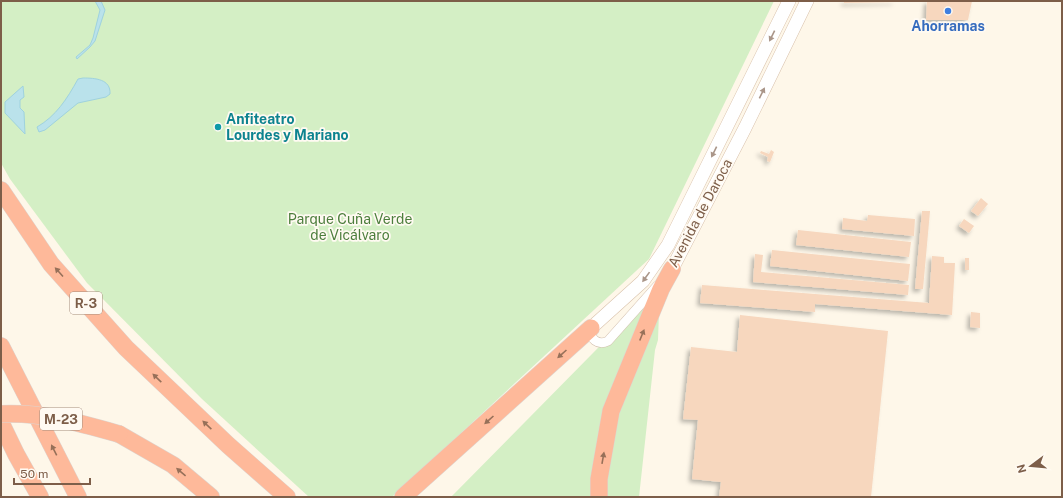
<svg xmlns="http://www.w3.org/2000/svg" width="1063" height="498" font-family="'Public Sans',sans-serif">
<defs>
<filter id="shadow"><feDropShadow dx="-3" dy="3" stdDeviation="2" flood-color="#0004"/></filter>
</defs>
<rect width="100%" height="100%" fill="#fef7e9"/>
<g fill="#d4efc5">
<polygon points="1,1 774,1 649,259 392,497 309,497 202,399 87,283 10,179 1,163"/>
<polygon points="660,285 658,340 655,350 639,497 451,497"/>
</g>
<g fill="#bae2eb" stroke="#9fd2de">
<polygon points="95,1 101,1 105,10 95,41 90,47 77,59 76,57 90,45 93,38 100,10"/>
<path d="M83 78C95 78 111 79 110 94L106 97 78 103 45 130 39 132 37 127C56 116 67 99 78 79Z"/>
<polygon points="23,86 24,97 20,100 20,108 24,112 25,134 5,113 5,102"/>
</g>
<g fill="#f7d7be" filter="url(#shadow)">
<polygon points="844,1 895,1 895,2 844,3"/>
<polygon points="927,1 972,1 968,20 926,20"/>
<polygon points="771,150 774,152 770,162 767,161 768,157 760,153 761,151 769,154"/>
<polygon points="981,198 988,204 978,216 971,211"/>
<polygon points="922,211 930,211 923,289 915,289"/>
<polygon points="868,215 915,219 914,236 842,229 843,218 867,221"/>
<polygon points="964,219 974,226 969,233 959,226"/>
<polygon points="798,230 911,242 909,257 796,245"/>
<polygon points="772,250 910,264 908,281 770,266"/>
<polygon points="755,254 763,255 761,272 909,285 908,295 753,282"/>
<polygon points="932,256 944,257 944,263 955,263 952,315 815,304 815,312 700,303 702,285 929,303"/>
<rect x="965" y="258" width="4" height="12"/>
<polygon points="971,312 980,313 980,328 970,327"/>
<polygon points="740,315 888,331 871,497 719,497 721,482 692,479 698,420 683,419 691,347 737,352"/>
</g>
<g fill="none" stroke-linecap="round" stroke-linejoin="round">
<g stroke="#d3bfad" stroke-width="10">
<path id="minor" d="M591 328C589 339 598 346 608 341L657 286"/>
</g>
<g stroke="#d9c2ac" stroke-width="14">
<g id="secondary">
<polyline points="672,269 745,128 807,1"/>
<polyline points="591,328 643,281 668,245 789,1"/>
</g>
</g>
<g stroke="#ddd5d0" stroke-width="18">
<g id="motorway">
<polyline points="1,190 51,264 126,348 228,445 287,497"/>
<polyline points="1,346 78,497"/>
<polyline points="1,423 16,454 40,497"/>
<polyline points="119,434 173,465 211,497"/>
<polyline points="403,497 591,328"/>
<polyline points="599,497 599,479 611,411 661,289 672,269"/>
</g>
</g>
<use href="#minor" stroke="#fff" stroke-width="9"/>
<use href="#secondary" stroke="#fff" stroke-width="13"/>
<use href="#motorway" stroke="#feb99a" stroke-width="17"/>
<g stroke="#ddd5d0" stroke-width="18" stroke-linecap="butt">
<path id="motorway-bridge" d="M1 414C42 412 80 423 119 434"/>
</g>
<use href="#motorway-bridge" stroke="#feb99a" stroke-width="17"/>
</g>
<defs><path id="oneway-solid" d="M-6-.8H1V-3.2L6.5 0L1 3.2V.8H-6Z"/></defs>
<g fill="#aa9689">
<use href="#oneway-solid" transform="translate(772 36) rotate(116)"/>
<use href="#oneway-solid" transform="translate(762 93) rotate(-64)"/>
<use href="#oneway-solid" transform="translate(714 152) rotate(116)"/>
<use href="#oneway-solid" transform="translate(646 277) rotate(126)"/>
</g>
<g fill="#977059">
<use href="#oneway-solid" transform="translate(59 272) rotate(-132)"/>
<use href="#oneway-solid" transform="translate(642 335) rotate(-68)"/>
<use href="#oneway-solid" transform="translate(562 354) rotate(138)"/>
<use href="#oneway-solid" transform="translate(157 378) rotate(-136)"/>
<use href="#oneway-solid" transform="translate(489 420) rotate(138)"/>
<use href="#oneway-solid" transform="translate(207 425) rotate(-137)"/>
<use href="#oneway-solid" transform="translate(54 450) rotate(-117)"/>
<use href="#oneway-solid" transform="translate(603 458) rotate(-80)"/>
<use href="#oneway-solid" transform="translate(181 472) rotate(-140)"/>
</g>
<circle fill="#3f7fe0" stroke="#fffaf2" stroke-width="1.5" cx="948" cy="11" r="4"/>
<circle fill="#0f9aa8" stroke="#fffaf2" stroke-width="1.5" cx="218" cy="127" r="4"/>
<g text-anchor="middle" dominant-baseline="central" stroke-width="3.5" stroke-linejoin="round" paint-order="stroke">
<g fill="#fffaf2" stroke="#a48d7c" stroke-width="1">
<rect x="70" y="292" width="32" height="22" rx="3"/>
<rect x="40" y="408" width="42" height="22" rx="3"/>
</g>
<g font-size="13" font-weight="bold" fill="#7d5e49">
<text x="86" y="303">R-3</text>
<text x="61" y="419">M-23</text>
</g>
<g font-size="14" font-weight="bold" fill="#366cbe" stroke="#fffaf2">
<text x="948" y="26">Ahorramas</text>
</g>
<g font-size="14" font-weight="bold" fill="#0d838f" stroke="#fffaf2" text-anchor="start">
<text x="226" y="119">Anfiteatro<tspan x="226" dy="16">Lourdes y Mariano</tspan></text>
</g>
<g font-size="14" fill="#7d5e49" stroke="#fffaf2">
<text transform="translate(700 213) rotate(-62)">Avenida de Daroca</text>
</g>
<g font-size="14" fill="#4c7e3c" stroke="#fffaf2">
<text x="350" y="219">Parque Cuña Verde<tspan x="350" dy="16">de Vicálvaro</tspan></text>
</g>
</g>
<rect width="1063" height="498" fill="none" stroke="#7d5e49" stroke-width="4"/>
<g transform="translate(1031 466) rotate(254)" stroke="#fffaf2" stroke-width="3" paint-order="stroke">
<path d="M0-3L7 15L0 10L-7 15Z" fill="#7d5e49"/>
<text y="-6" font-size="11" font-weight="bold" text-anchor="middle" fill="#7d5e49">N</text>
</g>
<path d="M14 478v6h76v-6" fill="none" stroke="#7d5e49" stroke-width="2"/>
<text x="20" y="478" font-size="12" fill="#7d5e49" stroke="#fffaf2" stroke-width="3" paint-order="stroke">50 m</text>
</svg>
